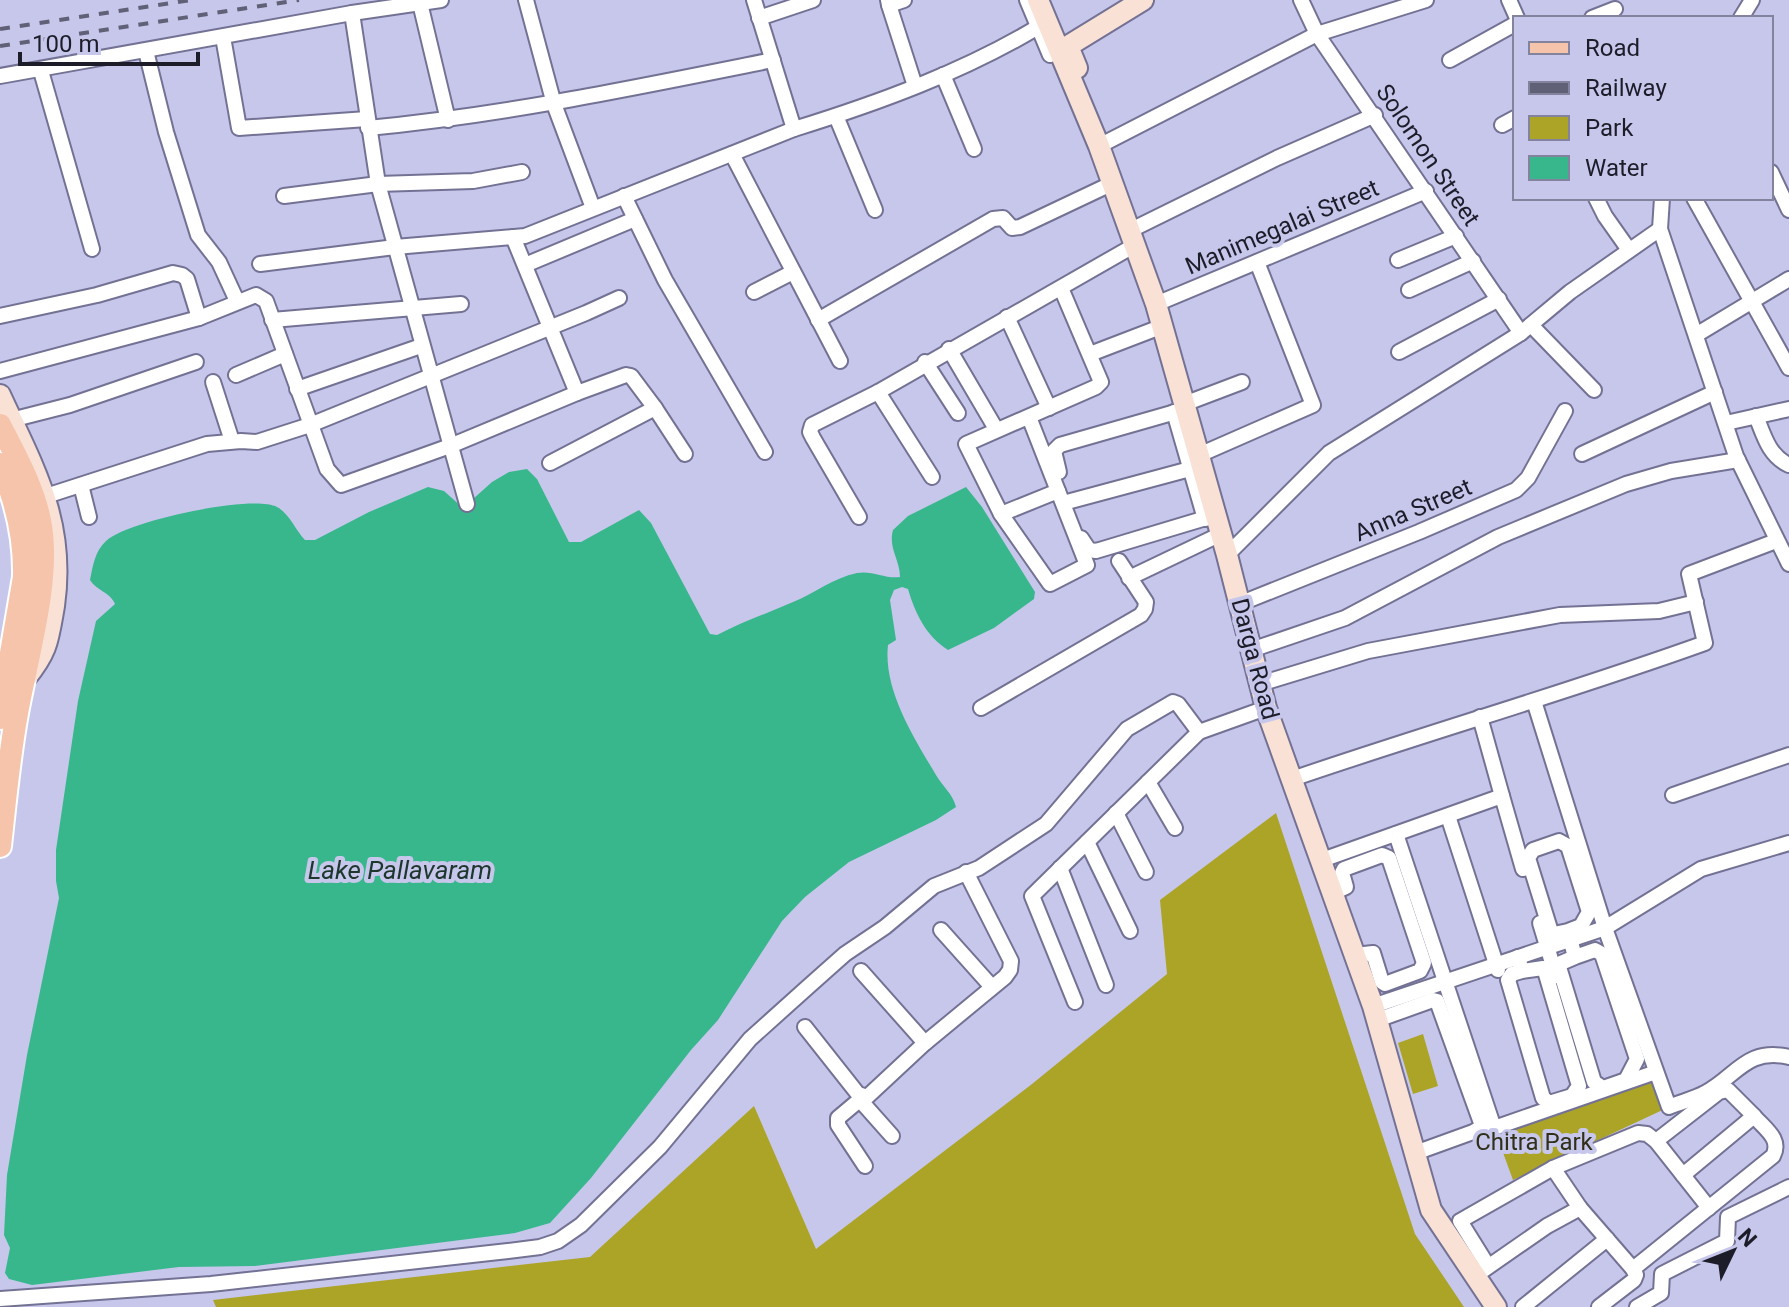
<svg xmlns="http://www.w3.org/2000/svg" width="1789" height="1307" font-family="Roboto,sans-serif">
<rect width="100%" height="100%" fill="#c7c7ec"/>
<g fill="#aca427">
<polygon points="1276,813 1415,1234 1464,1307 216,1307 213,1300 590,1257 754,1106 816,1249 1032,1084 1167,974 1160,900"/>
<polygon points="1423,1034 1438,1086 1413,1094 1398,1043"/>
<polygon points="1657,1074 1669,1107 1513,1180 1494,1128"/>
</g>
<path fill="#39b78c" d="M527 469 537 479 569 542H581L639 510 651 523 710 634 717 635C742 622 768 613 793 602 815 593 833 578 857 573 872 570 885 579 900 577 900 560 888 548 893 530L908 516 966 487 982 507 1035 592 1034 599 994 628 948 650C926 636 915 613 908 589L902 587 894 590 890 600 896 640 888 645C883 690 914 738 936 775 943 787 953 794 956 807L936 820 849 862 805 897 782 921 718 1020 691 1050 591 1178 550 1223 515 1233 255 1266 179 1267 32 1285 9 1279 5 1273 10 1248 4 1235 7 1175 27 1055 59 898 56 881V850L78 701 96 621 115 604C110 592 97 591 90 580 93 565 95 551 106 541 127 521 252 494 277 507 289 513 296 531 305 540H315L369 512 428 487 444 491 463 508 492 482 509 472Z"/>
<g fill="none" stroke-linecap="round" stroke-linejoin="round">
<g stroke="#737294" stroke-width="18">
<g id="street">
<polyline points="526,0 554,104 593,208"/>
<polyline points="754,0 794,129"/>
<polyline points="888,0 889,5 904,0"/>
<polyline points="1027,0 1050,55"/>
<polyline points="1301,0 1317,34 1521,333"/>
<polyline points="1509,0 1517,18"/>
<polyline points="420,3 448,120"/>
<polyline points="889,5 915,86"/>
<polyline points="352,13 378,184 467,504"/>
<polyline points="759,18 813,0"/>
<polyline points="1592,18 1615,9"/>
<polyline points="1741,18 1752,0"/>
<polyline points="223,37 239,128 367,119"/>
<polyline points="146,51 166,132 198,235 219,262 237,301"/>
<polyline points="1450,60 1515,24"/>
<polyline points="41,71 92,249"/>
<polyline points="943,75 974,149"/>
<polyline points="0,76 352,13 441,0"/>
<polyline points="836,116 875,210"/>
<polyline points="1502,125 1515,118"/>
<path d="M368 128C505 115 638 87 773 60"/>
<polyline points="1099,146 1317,34 1426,0"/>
<polyline points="732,154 840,361"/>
<polyline points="1771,172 1789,210"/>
<polyline points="284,196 378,184 473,181 522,172"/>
<polyline points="624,196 665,280 765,452"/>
<polyline points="1596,198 1605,216 1629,250"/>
<polyline points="1662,198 1660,229 1736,456 1789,564"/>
<polyline points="1694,198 1789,368"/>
<polyline points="1131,230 1277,158 1375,115"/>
<polyline points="513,237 577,393 626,375 631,376 655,408 550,463"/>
<polyline points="1398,260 1456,236"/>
<path d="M260 264 395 247 525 236 794 129C878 103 963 72 1038 27"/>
<polyline points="525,265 635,219"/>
<polyline points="1409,290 1473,261"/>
<polyline points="754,292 793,272"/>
<polyline points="1156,304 1426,191"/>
<polyline points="0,316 97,295 173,273 182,275 187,279 199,318"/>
<polyline points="1007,317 1049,408"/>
<polyline points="272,320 461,304"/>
<polyline points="818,320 993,219 1003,218 1012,228 1020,227 1113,183"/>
<polyline points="1531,325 1594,390"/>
<polyline points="1696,335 1789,279"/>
<polyline points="949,349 996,429"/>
<polyline points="1399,352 1499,299"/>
<polyline points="1090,354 1163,326"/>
<polyline points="925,362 958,413"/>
<polyline points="0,371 199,318 256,295 266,301 327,469 341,485 450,446 577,393"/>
<polyline points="236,375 285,354"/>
<polyline points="213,382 232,441"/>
<polyline points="297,389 421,346"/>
<polyline points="878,392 932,477"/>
<polyline points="1184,404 1242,382"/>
<polyline points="655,408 685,454"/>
<polyline points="1174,412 1205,519"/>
<path d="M1756 416C1764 436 1769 456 1789 465"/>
<polyline points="1029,417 1087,565 1050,584 1001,514 966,444 1096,387 1101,382 1061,288"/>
<polyline points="11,420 70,405 196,362"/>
<polyline points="1726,423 1789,409"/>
<polyline points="1582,454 1715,392"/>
<polyline points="1199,455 1313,405 1257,262"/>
<polyline points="1059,472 1054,451 1060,445 1186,409"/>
<polyline points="81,485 89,517"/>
<polyline points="46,496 207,444 241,441 257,442 310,425 586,313 619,298"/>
<polyline points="1067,502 1190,469"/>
<polyline points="1001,514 1058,491"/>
<polyline points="859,517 813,438 810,432 812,425 878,392 1135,245"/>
<polyline points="1081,538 1089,550 1096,551 1216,515"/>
<polyline points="1227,555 1329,453 1521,333 1570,292 1660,229"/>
<polyline points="1129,578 1221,534"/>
<polyline points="1239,604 1419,532 1516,490 1528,478 1565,411"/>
<polyline points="1251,650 1345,618 1498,537 1626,484 1671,471 1738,460"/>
<polyline points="1260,684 1368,651 1560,615 1659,611 1696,602"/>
<path d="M1534 701 1605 928 1669 1107C1680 1102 1694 1099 1705 1093 1736 1077 1746 1047 1789 1057"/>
<polyline points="981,708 1141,615 1145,609 1146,602 1119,561"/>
<polyline points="1480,717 1502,796"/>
<path d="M1292 779C1429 732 1569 692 1705 643L1689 574 1776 541"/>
<polyline points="1148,782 1175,828"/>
<polyline points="1673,795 1789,755"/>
<polyline points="1116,813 1146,872"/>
<polyline points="1448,816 1498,970"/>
<polyline points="1396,834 1494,1128 1656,1072"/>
<polyline points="1087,842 1130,931"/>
<polyline points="1322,860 1502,796 1523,869"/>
<polyline points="1060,868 1106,985"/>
<polyline points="1333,893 1346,887 1342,873 1344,869 1382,855 1389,858 1424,963 1420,971 1385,984 1382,982 1373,953 1355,955"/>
<polyline points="1540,923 1556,976"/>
<polyline points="941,930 992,987"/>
<polyline points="1568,931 1554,934 1551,932 1528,858 1533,850 1559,841 1568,846 1589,912 1581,926 1568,931 1575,957 1595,950 1602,954 1637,1059 1626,1080 1603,1088 1594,1082 1559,967 1561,963 1575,957"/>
<polyline points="1518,957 1522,971 1543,968 1545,971 1579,1086 1572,1096 1549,1103 1543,1098 1508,980 1512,974 1522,971"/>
<polyline points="861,971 925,1043"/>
<polyline points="1075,1002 1032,896 1199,732"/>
<polyline points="1373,1006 1605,928 1701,869 1789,843"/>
<polyline points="1377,1020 1433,1000 1437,1001 1481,1123 1480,1128 1473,1132 1415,1153"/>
<polyline points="805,1027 858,1094 867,1097 925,1043 1005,977 1010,970 1011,961 966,872"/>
<polyline points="863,1097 838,1118 838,1125 865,1166"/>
<polyline points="860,1100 892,1136"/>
<polyline points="1656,1141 1719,1092 1728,1090 1754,1116"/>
<polyline points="1580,1208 1553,1168 1638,1133 1647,1134 1656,1141 1709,1208"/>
<polyline points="1488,1266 1460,1221 1553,1168"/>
<path d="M1475 1276 1547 1226 1580 1208 1633 1269 1773 1156C1782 1139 1765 1129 1754 1116L1683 1175"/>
<polyline points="0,1299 211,1284 508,1251 540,1247 558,1241 581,1225 660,1147 750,1039 809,986 845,954 885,927 934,886 979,868 1046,824 1127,729 1173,702 1178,704 1199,732 1266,708"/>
<polyline points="1523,1307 1607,1239"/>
<polyline points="1599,1307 1634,1280 1636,1275 1633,1269"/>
<polyline points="1637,1307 1661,1293 1662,1274 1727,1241 1728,1217 1789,1187"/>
</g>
</g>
<g stroke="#737294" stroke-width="24">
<g id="secondary">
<polyline points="1038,0 1099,146 1156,304 1227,555 1266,708 1373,1006 1431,1210 1496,1307"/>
<polyline points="1077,68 1068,46 1143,0"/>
<path d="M0 395C34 469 66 522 54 606 48 640 48 651 25 679"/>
</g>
</g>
<g stroke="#fff" stroke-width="26">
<g id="primary">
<path d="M0 425C17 458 35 490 41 526 50 582 27 657 17 713 9 757 5 801 0 846"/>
<path d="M0 464C16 500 25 537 24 577L0 718"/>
</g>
</g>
<use href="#street" stroke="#fff" stroke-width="14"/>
<use href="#secondary" stroke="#fae1d5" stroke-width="20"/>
<use href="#primary" stroke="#f6c3ab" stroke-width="22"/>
<g stroke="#606077" stroke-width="4" stroke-dasharray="10 10" stroke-linecap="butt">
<polyline points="0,29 191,0"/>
<polyline points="0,46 299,0"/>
</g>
</g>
<g text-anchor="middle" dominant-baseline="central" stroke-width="8" stroke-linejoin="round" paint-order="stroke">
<g font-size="24" fill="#1d1d2a" stroke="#c7c7ec">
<text transform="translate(1428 155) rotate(56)">Solomon Street</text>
<text transform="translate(1282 227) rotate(-23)">Manimegalai Street</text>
<text transform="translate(1413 510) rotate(-23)">Anna Street</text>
<text transform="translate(1255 659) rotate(75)">Darga Road</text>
</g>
<g font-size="24" fill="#302f18" stroke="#c7c7ec">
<text x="1534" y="1142">Chitra Park</text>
</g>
<g font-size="26" font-style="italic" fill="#1d372d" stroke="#c7c7ec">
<text x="400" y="870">Lake Pallavaram</text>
</g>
</g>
<rect x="1513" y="16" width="260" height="184" fill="#c7c7ec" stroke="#83839e" stroke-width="2"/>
<rect x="1529" y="42" width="40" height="12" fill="#f6c3ab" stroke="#83839e" stroke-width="2"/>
<text x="1585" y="56" font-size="24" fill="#1d1d2a">Road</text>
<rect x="1529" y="82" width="40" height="12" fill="#606077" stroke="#83839e" stroke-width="2"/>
<text x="1585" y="96" font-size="24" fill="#1d1d2a">Railway</text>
<rect x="1529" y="116" width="40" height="24" fill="#aca427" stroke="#83839e" stroke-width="2"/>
<text x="1585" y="136" font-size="24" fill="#1d1d2a">Park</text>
<rect x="1529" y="156" width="40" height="24" fill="#39b78c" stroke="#83839e" stroke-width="2"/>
<text x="1585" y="176" font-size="24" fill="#1d1d2a">Water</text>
<g transform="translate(1733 1251) rotate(47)" stroke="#c7c7ec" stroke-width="6" paint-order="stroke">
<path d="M0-6L14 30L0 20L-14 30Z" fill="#1d1d2a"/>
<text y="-12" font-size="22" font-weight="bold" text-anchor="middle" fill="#1d1d2a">N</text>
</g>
<path d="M20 52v12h178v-12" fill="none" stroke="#1d1d2a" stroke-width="4"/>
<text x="32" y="52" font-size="24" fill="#1d1d2a" stroke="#c7c7ec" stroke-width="6" paint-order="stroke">100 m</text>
</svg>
